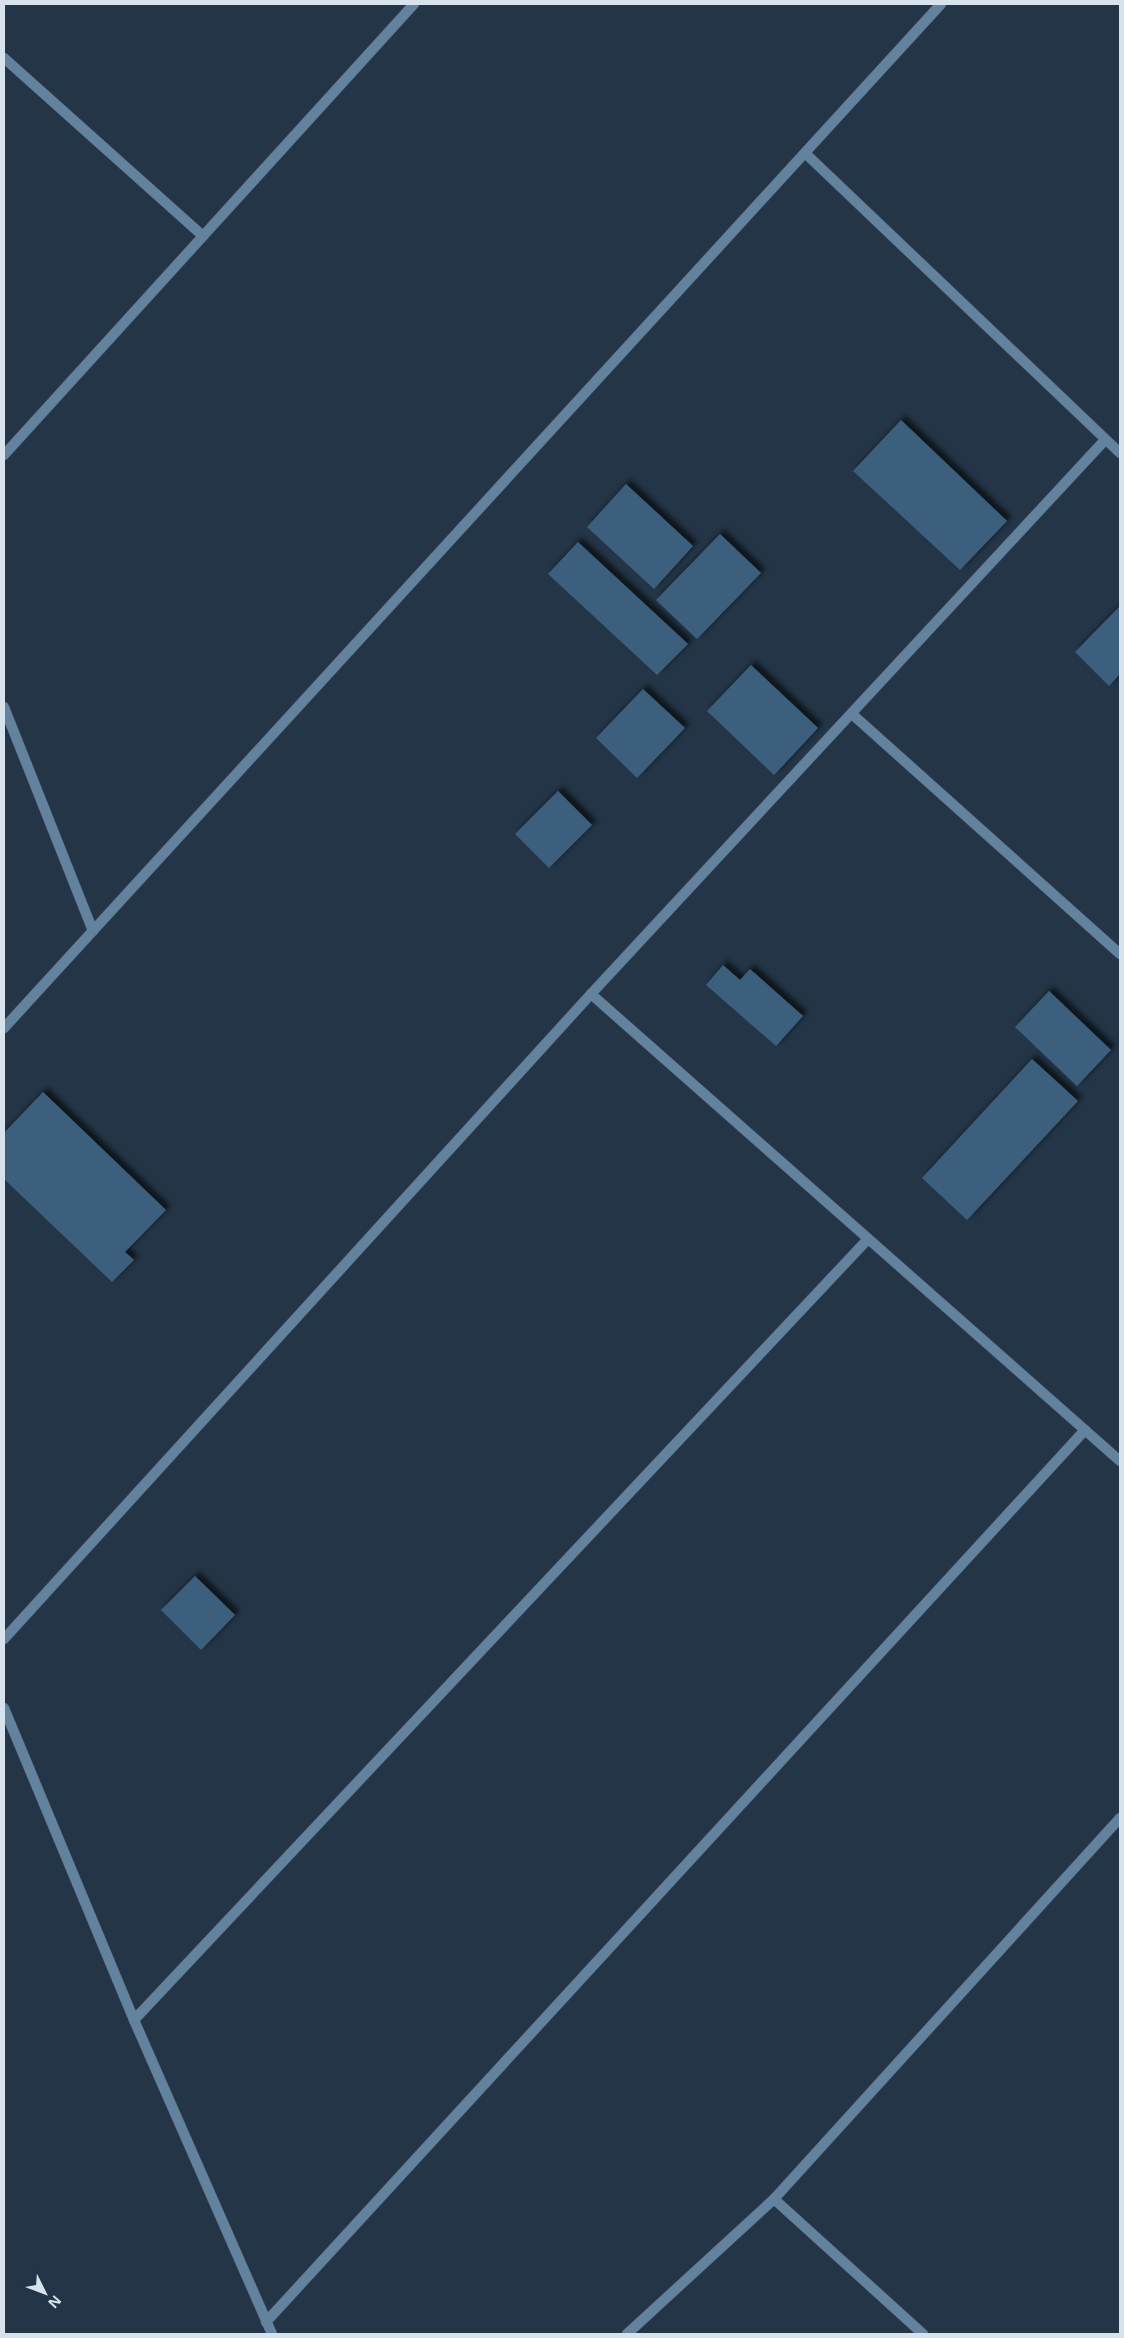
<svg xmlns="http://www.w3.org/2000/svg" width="1124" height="2338" font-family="'Open Sans',sans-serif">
<defs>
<filter id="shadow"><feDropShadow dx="4.5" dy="-4.5" stdDeviation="2.5" flood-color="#0009"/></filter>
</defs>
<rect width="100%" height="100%" fill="#233546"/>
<g fill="#3c5f7e" filter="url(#shadow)">
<polygon points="901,420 1007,521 960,570 853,471"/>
<polygon points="626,484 693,546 654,589 587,527"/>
<polygon points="720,534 761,573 697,639 656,600"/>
<polygon points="578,542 688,644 657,675 548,574"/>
<polygon points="1120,606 1120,674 1109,686 1075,652"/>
<polygon points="751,665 818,728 774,775 707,711"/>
<polygon points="643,689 685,728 637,778 596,738"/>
<polygon points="558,791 592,825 549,868 515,834"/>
<polygon points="723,965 740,980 750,969 803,1016 776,1046 706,985"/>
<polygon points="1049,991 1111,1050 1077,1086 1015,1027"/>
<polygon points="1032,1059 1078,1101 967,1220 922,1178"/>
<polygon points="43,1092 166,1210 125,1252 134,1260 112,1282 4,1179 4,1133"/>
<polygon points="195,1576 235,1615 201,1650 161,1610"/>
</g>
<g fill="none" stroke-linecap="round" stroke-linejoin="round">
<g stroke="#405161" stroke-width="11">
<g id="minor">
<polyline points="4,58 203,236"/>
<polyline points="805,153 1120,453"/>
<polyline points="4,455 414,4"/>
<polyline points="4,707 93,931"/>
<polyline points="852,714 1120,954"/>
<polyline points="591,994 1120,1461"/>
<polyline points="4,1028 941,4"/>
<polyline points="4,1639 591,994 1105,440"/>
<polyline points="4,1708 134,2020 272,2334"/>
<polyline points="134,2020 868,1239"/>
<polyline points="774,2199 923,2334"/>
<polyline points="266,2322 1085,1430"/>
<polyline points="627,2334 774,2199 1120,1818"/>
</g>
</g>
<use href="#minor" stroke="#63829e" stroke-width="10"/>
</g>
<rect width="1124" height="2338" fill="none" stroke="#d6e2ec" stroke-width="10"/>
<g transform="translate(45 2293) rotate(132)" stroke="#233546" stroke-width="4" paint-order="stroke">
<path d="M0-4L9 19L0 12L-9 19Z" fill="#d6e2ec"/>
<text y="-8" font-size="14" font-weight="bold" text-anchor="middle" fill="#d6e2ec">N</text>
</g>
</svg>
